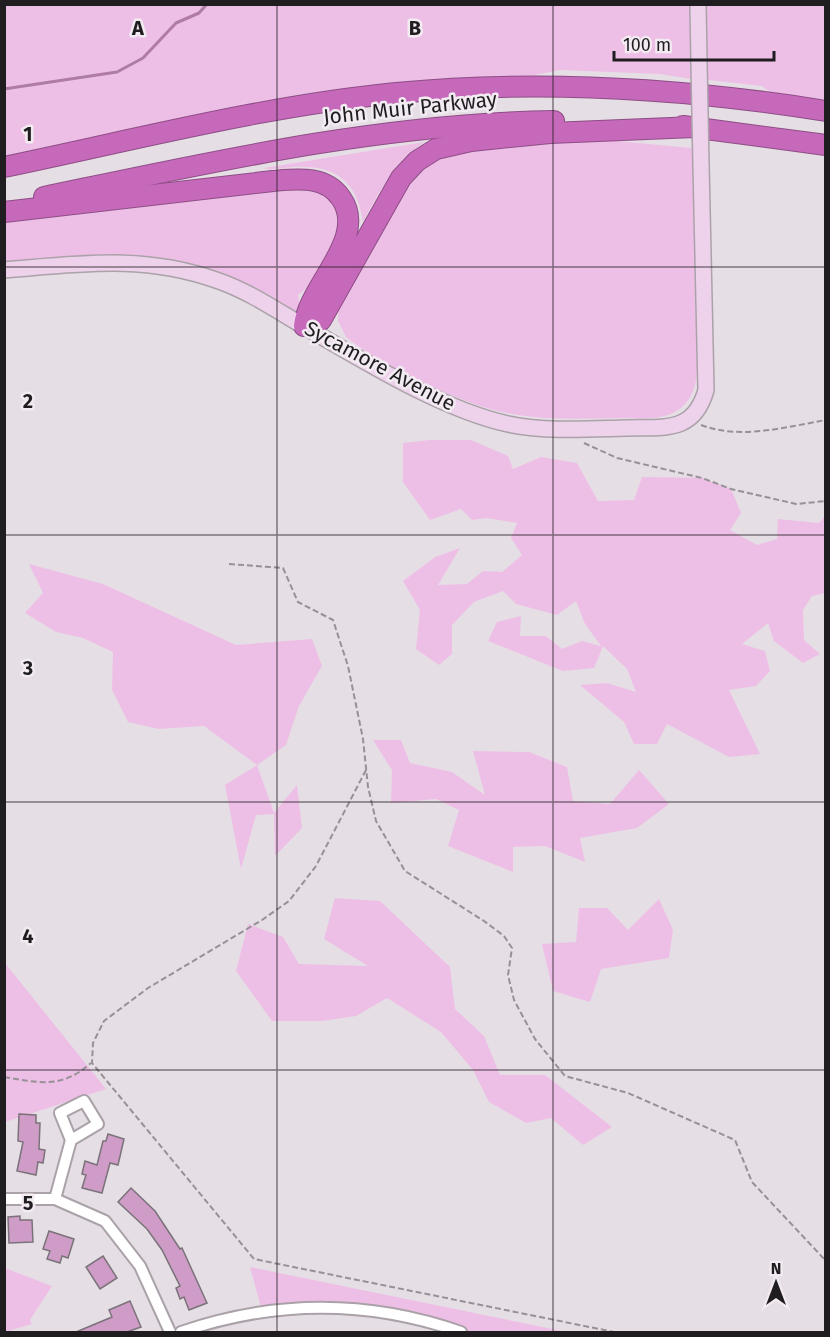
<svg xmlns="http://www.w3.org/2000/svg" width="830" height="1337" font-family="'Fira Sans',sans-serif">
<rect width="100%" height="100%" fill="#e6dee5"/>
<g fill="#eebfe6">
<polygon points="5,5 690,5 691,79 660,74 561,70 469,87 375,98 5,167"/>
<polygon points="706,5 825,5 825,111 786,104 762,86 708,80"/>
<path d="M605 140 692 148 697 368C697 389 689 408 668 415 654 420 636 418 622 418 578 419 533 421 490 409 451 398 377 363 346 337L338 321 339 304 409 178 441 155 520 143Z"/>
<path d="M424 142C395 164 380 190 363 222 357 179 333 164 291 167 283 168 270 171 264 168Z"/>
<path d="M304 188C348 200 345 223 326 258 318 273 312 286 298 295L304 326 261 301 166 266 5 270 4 221 266 190Z"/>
<polygon points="430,440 471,440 508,456 513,469 541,457 577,463 598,501 634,500 642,477 702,478 731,489 741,513 730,530 757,545 777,539 778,519 819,523 825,516 825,593 812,596 803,610 804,640 820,654 803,663 774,641 768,623 742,644 765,651 770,671 756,686 729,690 760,754 729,757 667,724 657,744 634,744 624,722 580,685 607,683 636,692 627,669 603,646 594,668 563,671 488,641 497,622 521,616 520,636 546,636 562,649 582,641 601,646 585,624 576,601 557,615 516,604 503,591 474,602 452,625 452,654 439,665 416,649 420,610 403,581 435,557 460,548 438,585 467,584 483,571 502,572 522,555 511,538 517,523 486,518 472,520 461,509 430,520 403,482 403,443"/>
<polygon points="29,564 103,584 236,645 312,639 322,666 299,706 286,745 257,765 274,813 297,785 302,828 275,856 274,814 256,815 241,869 225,785 257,765 204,726 159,729 128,722 112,690 113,652 83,638 56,632 25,613 43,593"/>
<polygon points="373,740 401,740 410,763 452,772 485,795 473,751 529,752 567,767 573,801 610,804 639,770 669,804 637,828 580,838 585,862 545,846 513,847 513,872 448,846 459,810 436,799 391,803 392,770"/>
<polygon points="335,898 380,901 450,967 455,1009 484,1036 500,1075 545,1075 612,1127 583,1145 551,1118 526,1123 489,1102 473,1070 441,1032 387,998 356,1016 322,1021 272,1021 236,971 248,924 283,937 299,964 368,966 324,939"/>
<polygon points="659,899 673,930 669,958 601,969 590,1002 553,991 542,944 576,942 579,908 607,908 628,930"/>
<polygon points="5,963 106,1089 5,1122"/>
<polygon points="250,1267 567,1332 461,1332 404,1316 262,1311"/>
<polygon points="5,1268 52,1286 30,1320 32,1324 5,1332"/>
</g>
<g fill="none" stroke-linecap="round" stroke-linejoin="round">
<polyline stroke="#ae7ca6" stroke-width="3" points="4,89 117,72 143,58 176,23 199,13 207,4"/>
</g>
<g fill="#cf9bc7" stroke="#7a7379" stroke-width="1.5">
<polygon points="19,1114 36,1115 36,1123 40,1123 39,1149 45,1150 43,1163 38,1162 36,1175 17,1171 23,1142 18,1141"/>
<polygon points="108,1134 124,1139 118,1165 110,1163 102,1193 82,1188 86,1175 82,1174 85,1161 97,1165 103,1141 106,1141"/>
<polygon points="131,1188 155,1211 180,1249 182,1248 207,1303 189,1310 184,1297 180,1299 176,1288 180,1286 162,1250 147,1229 118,1202"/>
<polygon points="20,1216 20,1220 32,1220 33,1242 9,1243 8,1217"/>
<polygon points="49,1231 74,1239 68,1258 62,1256 60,1263 47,1259 50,1251 43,1249"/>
<polygon points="103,1256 117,1278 100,1289 86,1267"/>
<polygon points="130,1301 141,1327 127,1332 76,1332 112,1317 109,1310"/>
</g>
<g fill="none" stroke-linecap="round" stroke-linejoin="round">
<g stroke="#aaa2a8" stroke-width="14">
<g id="street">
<polygon points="84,1101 98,1124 71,1140 60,1113"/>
<polyline points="4,1199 55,1199 105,1221 140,1266 170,1332"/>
<polyline points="55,1199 71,1140"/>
<path d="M181 1332C274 1300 369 1300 461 1332"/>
</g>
</g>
<g stroke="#aaa2a8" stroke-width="18">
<g id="secondary">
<polyline points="698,4 699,62"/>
<path d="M4 270C79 264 143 254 216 280 246 290 273 308 300 324 361 359 440 409 508 424 547 432 588 429 626 428 665 427 694 433 706 390L701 165"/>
</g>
</g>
<g stroke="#8d4e85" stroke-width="22">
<g id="highway">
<polyline points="683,126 826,145"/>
<path d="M4 167C134 140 264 106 396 93 541 79 683 88 826 111"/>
<path d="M44 197C216 161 378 124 554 121"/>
<path d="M4 212 273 181C297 179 325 175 341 198 369 238 308 286 304 326L321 320 401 178 417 161 436 149 471 141 550 133 695 127"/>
</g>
</g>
<g stroke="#979197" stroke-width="2" stroke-dasharray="6 3" stroke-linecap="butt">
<path d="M701 425C740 440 786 427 826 420"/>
<polyline points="584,443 617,458 702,478 731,489 796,504 826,501"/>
<polyline points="229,564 283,568 298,602 333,620 348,666 363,739 368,787 376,821 405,871 484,921 504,936 512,948 508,975 514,1000 535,1039 565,1076 628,1093 735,1140 752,1182 826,1261"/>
<polyline points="366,770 316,866 289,901 262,920 148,988 104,1021 93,1043 92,1063 254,1259 614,1332"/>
<path d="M4 1077C41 1083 61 1089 91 1063"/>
</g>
<use href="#street" stroke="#fff" stroke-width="10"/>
<use href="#secondary" stroke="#eed2eb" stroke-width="15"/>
<use href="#highway" stroke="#c769bb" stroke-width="20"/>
<g stroke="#aaa2a8" stroke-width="18" stroke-linecap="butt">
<polyline id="secondary-bridge" points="699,62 701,165"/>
</g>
<use href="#secondary-bridge" stroke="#eed2eb" stroke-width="15"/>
</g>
<path fill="none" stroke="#201d20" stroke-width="1.5" stroke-opacity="0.55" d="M277 4V1332M553 4V1332M4 267H826M4 535H826M4 802H826M4 1070H826"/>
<g text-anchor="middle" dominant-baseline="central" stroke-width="5" stroke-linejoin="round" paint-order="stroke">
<g font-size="21" fill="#201d20" stroke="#f3ebf2">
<text transform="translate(410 108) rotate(-6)">John Muir Parkway</text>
<text transform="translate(380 366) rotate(28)">Sycamore Avenue</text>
</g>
</g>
<g font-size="20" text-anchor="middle" font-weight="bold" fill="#201d20" stroke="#f3ebf2" stroke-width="5" stroke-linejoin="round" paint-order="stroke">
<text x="138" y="35">A</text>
<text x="415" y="35">B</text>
<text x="28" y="141">1</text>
<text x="28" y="408">2</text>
<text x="28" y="675">3</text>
<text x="28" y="943">4</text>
<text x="28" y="1210">5</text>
</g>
<rect width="830" height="1337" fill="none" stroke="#201d20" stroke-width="12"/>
<g transform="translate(776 1283)" stroke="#f3ebf2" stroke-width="4.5" paint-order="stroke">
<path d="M0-4.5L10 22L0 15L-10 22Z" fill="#201d20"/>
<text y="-9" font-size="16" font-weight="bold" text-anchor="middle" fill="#201d20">N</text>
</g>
<path d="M614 51v9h160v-9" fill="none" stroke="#201d20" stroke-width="3"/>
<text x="623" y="51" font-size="18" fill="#201d20" stroke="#f3ebf2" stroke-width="4.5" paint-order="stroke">100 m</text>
</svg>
